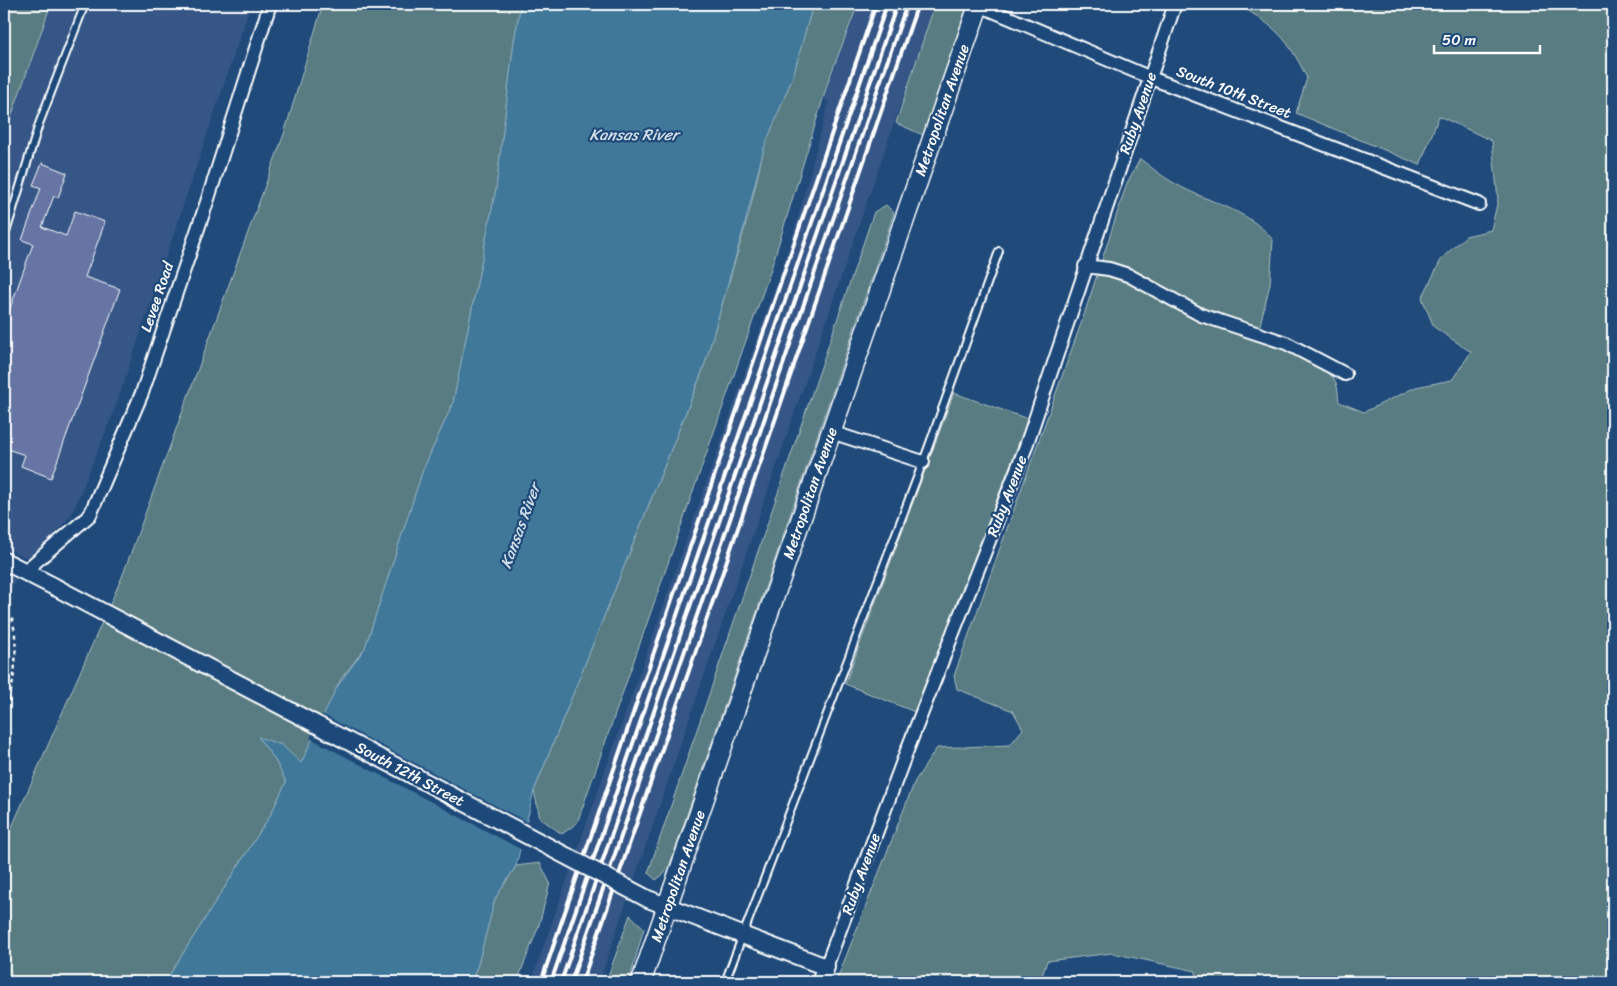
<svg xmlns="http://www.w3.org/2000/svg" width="1617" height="986" font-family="Sriracha,sans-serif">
<rect width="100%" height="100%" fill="#1f4a7a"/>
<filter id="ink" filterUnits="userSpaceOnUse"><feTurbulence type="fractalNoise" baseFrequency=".02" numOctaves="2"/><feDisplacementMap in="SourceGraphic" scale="10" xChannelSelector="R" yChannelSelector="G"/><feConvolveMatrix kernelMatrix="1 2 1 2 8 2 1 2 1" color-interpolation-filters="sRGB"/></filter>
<g filter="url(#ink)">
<g fill="#345786">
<polygon points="51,4 251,4 116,406 72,514 45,546 30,559 4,548 4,137"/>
<polygon points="858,4 935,4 599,982 531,982 793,236 829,101 823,99"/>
<polygon points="4,576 16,579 4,609"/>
</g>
<g fill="#597c81" stroke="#acbec0">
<polygon points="4,4 51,4 4,137"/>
<polygon points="323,4 521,4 514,41 496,189 453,403 423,470 365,648 341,679 301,764 282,745 259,738 275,760 286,782 271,814 165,982 4,982 4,845 122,577 284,134"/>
<polygon points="813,4 858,4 829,79 770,272 577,823 562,834 540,818 534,791 703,370 749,213 764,148 793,76"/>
<polygon points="935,4 968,4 923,135 896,123"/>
<path d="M1237 4H1604L1613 7V982H1197L1196 971 1112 953 1047 961 1040 982H836L915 781 937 748 1010 745 1023 729 1013 711 957 689 954 676 1083 318 1127 183 1140 159C1150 166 1159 174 1169 180 1203 202 1247 207 1273 240L1270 284 1256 341C1275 346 1323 362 1334 379 1338 384 1338 395 1339 402L1364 412 1416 387 1452 380 1471 352 1434 327 1422 298 1442 258 1466 236 1491 230 1498 200 1492 141 1439 116 1420 165 1296 113 1307 78C1287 37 1276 27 1237 4Z"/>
<polygon points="886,205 894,213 670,864 664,874 656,880 648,873 874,212"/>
<polygon points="954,393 1028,419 915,712 845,684"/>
<polygon points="540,863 550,883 539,925 517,982 471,982 478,964 495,899 516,866"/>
<polygon points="630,915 644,928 629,982 606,982"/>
</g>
<polygon fill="#40789a" stroke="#8caec2" points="521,4 813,4 793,76 764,148 744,227 704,367 534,791 516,866 495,899 478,964 471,982 165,982 271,814 286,782 275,760 258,737 282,745 301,763 337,687 365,648 423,470 453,403 496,189 514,41"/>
<polygon fill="#1f4a7a" points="322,714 529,823 522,850 310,738"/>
<polygon fill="#6675a3" stroke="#fff" points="42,163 67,173 58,198 54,196 42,227 66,236 75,211 105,222 85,277 120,289 51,478 21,466 25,455 4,448 4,325 33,244 22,240 41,188 33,185"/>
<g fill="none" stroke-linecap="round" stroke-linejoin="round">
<g stroke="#fff" stroke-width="10">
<g id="service">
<polyline points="4,239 39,124 85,4"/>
<polyline points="725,982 923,462 999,251"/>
</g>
</g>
<g stroke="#fff" stroke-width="16">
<g id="minor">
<polyline points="979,5 1151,78 1479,204"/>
<polyline points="1085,266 1109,269 1128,275 1201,315 1286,343 1345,374"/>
<polyline points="831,432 923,462"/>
<polyline points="25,571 90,515 142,393 207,202 270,4"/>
<polyline points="826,967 906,753 1025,449 1175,4"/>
</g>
</g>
<g stroke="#fff" stroke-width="20">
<g id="tertiary">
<polyline points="4,561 55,587"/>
<polyline points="648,899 826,967 820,982"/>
</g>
</g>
<g stroke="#fff" stroke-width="22">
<polyline id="secondary" points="641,982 979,4"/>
</g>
<path stroke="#fff" stroke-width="2.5" stroke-dasharray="4 4" stroke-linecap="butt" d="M4 604C7 610 12 616 13 622 19 651 14 688 4 716"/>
<use href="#service" stroke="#1f4a7a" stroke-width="6"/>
<use href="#minor" stroke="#1f4a7a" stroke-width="12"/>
<use href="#tertiary" stroke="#1f4a7a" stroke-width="16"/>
<use href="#secondary" stroke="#1f4a7a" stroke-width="19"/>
<g stroke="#fff" stroke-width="4">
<polyline points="541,982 876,4"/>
<polyline points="551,982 887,4"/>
<polyline points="561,982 897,4"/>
<polyline points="571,982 907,4"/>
<polyline points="582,982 918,4"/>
</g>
<g stroke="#fff" stroke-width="20" stroke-linecap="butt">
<polyline id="tertiary-bridge" points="55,587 648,899"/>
</g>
<use href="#tertiary-bridge" stroke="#1f4a7a" stroke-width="16"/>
</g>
</g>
<g text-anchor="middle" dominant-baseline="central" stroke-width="4.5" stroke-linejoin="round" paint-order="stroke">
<g font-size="15" fill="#fff" stroke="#1f4a7a">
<text transform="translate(1234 92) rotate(21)">South 10th Street</text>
<text transform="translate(942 110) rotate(-71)">Metropolitan Avenue</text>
<text transform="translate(1138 113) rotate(-71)">Ruby Avenue</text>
<text transform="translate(157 297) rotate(-71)">Levee Road</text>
<text transform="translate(810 493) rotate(-71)">Metropolitan Avenue</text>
<text transform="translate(1007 496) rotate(-69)">Ruby Avenue</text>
<text transform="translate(410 774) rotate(28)">South 12th Street</text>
<text transform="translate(861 874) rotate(-70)">Ruby Avenue</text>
<text transform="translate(678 876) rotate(-71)">Metropolitan Avenue</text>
</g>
<g font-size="16" font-style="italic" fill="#cfdde6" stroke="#1f4a7a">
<text x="634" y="134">Kansas River</text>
<text transform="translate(520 526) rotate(-70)">Kansas River</text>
</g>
</g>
<rect width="1617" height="986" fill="none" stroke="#1f4a7a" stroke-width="20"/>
<rect x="10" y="10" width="1597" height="966" fill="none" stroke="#fff" stroke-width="2" filter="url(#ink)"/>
<path d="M1434 45v8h106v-8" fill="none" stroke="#ffffff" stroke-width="2.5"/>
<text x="1442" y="45" font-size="15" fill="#ffffff" stroke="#1f4a7a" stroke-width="4" paint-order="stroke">50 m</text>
</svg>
